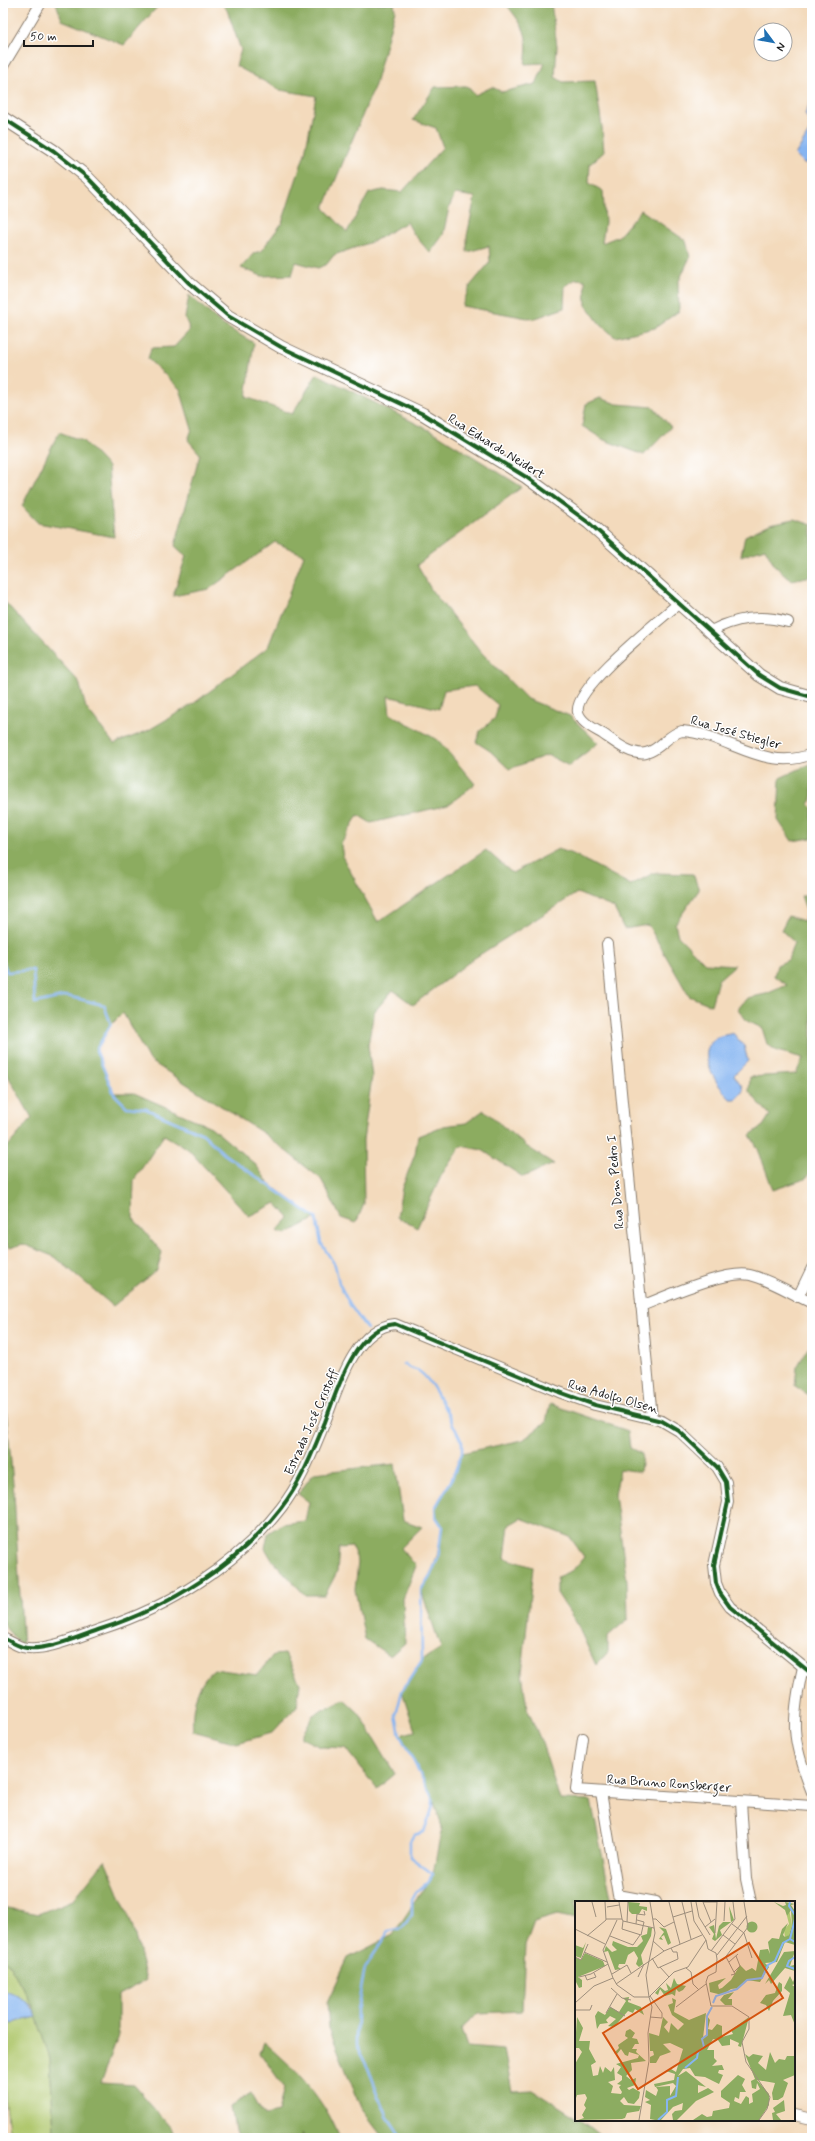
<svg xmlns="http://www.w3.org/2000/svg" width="815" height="2141" font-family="Mynerve,sans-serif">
<rect width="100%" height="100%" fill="#fff"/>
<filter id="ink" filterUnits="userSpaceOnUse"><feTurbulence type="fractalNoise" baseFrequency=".025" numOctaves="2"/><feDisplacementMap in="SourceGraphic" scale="8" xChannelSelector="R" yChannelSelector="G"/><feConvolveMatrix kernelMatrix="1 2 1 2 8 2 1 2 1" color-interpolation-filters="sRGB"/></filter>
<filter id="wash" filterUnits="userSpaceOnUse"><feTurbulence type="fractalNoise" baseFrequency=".012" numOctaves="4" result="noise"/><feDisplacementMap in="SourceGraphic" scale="16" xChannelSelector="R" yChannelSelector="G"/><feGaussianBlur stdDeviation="0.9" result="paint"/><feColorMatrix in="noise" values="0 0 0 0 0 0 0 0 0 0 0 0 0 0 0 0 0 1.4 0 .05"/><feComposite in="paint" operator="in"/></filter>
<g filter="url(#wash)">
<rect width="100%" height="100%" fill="#f3dabc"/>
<g fill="#b0c86e" stroke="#667245">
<polygon points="3,1960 9,1964 33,2006 16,1995 3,1991"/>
<polygon points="37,2017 50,2059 54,2132 56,2138 10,2138 3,2080 3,2022 11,2023"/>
</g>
<g fill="#8cac61" stroke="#54643e">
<polygon points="56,3 156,3 158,6 124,45 62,20"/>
<path d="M221 3H394L395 10 375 85 324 208 347 232 369 193 383 190 402 192 443 147 436 128 413 120 435 87 467 86 475 95 492 87 502 92 536 84 545 63 525 64C530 34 524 27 506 4L551 3 557 46 555 77 563 82 595 81 602 127 604 152 590 164 589 183 603 191 605 222 602 243 619 236 641 210 686 241 690 257 678 283 679 311 655 328 615 337 600 324 586 305 585 280 576 279 565 286 564 308 533 319 462 306 470 286 490 262 489 246 467 252V236L475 197 455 194 449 208 443 235 430 253 413 233 407 222 374 241 334 255 327 264 318 268 296 262 292 275 262 276 241 268 254 253 261 251 282 223 305 153 316 96 280 90 236 66 241 50 227 10Z"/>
<polygon points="189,295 223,325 254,343 246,397 292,414 317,374 437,434 522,487 417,565 432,591 482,653 527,699 570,716 598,743 569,766 548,755 509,769 490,751 476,742 480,731 495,718 498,705 475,686 444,690 439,709 388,696 390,714 438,740 475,784 448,805 371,823 358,815 341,844 343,858 378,922 486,850 512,873 558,849 575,855 631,885 654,873 693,874 699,890 675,924 678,936 705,963 735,965 718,980 711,1005 689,996 648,925 624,929 614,908 577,893 473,959 413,1005 393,990 374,1012 368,1045 372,1077 363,1140 364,1204 356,1223 341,1218 321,1179 263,1133 149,1060 123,1013 111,1025 96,1050 114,1093 134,1093 211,1127 256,1165 269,1184 316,1218 286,1234 277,1231 289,1218 276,1203 249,1216 188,1149 164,1135 134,1180 133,1218 162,1252 157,1270 113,1306 55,1257 23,1244 10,1248 3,1240 3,1152 32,1118 3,1067 3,600 79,682 86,708 114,744 147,731 193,704 268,647 304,555 275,542 209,589 173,596 186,556 175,546 200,454 188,440 192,429 180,389 148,359 151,348 174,347 190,330 185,318"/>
<polygon points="600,398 617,404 653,407 671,427 644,455 604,440 582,426 586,404"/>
<polygon points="59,432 83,441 108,467 114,537 38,523 22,506"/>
<polygon points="794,519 812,525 812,576 791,580 775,566 765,548 741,556 745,536 770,524"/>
<polygon points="812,763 812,800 809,804 812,807 812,838 792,841 778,820 780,778"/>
<polygon points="801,896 812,896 812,1171 805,1179 773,1190 758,1149 750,1135 763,1126 770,1115 749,1092 750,1077 796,1074 803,1058 777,1051 767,1044 762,1028 747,1021 738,1009 747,998 766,994 787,985 774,976 777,965 788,960 794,942 781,930 788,916 804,921 807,912"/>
<polygon points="484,1110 526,1146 554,1164 523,1177 482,1150 461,1146 442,1174 417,1228 397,1217 402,1188 415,1154 418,1136 443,1126 466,1123"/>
<polygon points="808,1348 812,1350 812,1405 809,1395 795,1386 797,1367"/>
<polygon points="3,1379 14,1493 23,1647 3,1625"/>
<path d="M550 1404 628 1431 630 1448 642 1454 640 1472 620 1469 615 1495 627 1581 628 1619 608 1636V1652L596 1665 576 1622 557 1593V1577L573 1570 584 1557 570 1537 521 1518 509 1525 505 1558 533 1567 522 1673 527 1708 542 1743 560 1800 591 1801 612 1902H576V1919L557 1915 534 1922 525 1946 522 2011 479 2013 461 2029 467 2047 504 2050 512 2091 533 2090 576 2117V2120H580L603 2138H384L361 2108 329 2028 327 2003 348 1958 393 1935 433 1874 442 1827 433 1799 400 1735 415 1731 402 1691 422 1660 441 1648 421 1590C436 1567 439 1552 442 1526L436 1517 435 1508 451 1481 462 1453 523 1440 546 1422Z"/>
<polygon points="395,1464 403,1520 422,1527 401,1548 416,1566 403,1599 405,1643 390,1656 365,1639 355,1590 358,1562 352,1547 339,1548 337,1572 325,1595 305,1595 272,1560 265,1548 268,1533 282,1524 305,1521 309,1502 298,1494 314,1473"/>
<path d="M285 1654 300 1684 297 1706 272 1733 237 1743 193 1731C191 1709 196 1683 214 1669L257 1675 273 1655Z"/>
<polygon points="344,1699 359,1713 395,1774 377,1789 345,1748 321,1747 301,1738 313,1715"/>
<polygon points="105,1860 132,1924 146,1980 118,1995 118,2036 101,2083 134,2085 171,2127 175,2138 56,2138 54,2132 50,2059 33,2006 9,1964 3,1960 3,1907 39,1914 73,1900"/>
<path d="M264 2042C295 2068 325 2099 339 2138H304L301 2134 302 2138H239L235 2131 231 2106 251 2093 264 2116 278 2113 284 2087 260 2053Z"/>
</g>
<g fill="#86b5f1" stroke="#516886">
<polygon points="812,98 812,161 804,164 795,155 812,127 805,114"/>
<path d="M733 1033 744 1046 748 1061 734 1075 742 1086 743 1091 736 1099H730C718 1086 694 1054 715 1039 719 1035 728 1035 733 1033Z"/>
<path d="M3 1991C19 1995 31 2001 37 2017L11 2023 3 2022Z"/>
</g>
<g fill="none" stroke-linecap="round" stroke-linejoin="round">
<g stroke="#86b5f1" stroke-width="2.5">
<polyline points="3,962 7,972 33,970 35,1003 67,996 104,1005 111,1024 96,1050 114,1094 127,1107 146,1109 203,1134 224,1154 316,1218 321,1243 335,1265 339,1283 350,1305 367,1329"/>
<path d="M402 2138 387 2116 368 2068 356 2045 357 2010 365 1968 389 1931 402 1928 412 1915V1899L416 1892 427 1883 433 1874 410 1857V1841L414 1835 424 1832C427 1820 434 1811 433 1799L400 1735 396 1715 402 1691 422 1660 421 1590 431 1574 438 1558 442 1526 436 1517 435 1508 451 1481 462 1453V1442C453 1426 434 1381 420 1372 415 1368 410 1370 404 1364"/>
</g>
</g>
</g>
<g filter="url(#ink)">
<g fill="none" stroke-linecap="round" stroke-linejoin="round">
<g stroke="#887b6c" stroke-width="12">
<g id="minor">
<polyline points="3,66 41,3"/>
<path d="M679 603C660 620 573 688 578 712 581 723 595 729 603 734 615 742 631 756 646 753 660 750 668 734 682 731 728 734 764 773 812 754"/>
<path d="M711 631C736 618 760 614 788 622"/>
<polyline points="607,944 652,1418"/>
<polyline points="798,1297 812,1268"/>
<path d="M641 1306C665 1297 727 1269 750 1275 771 1280 792 1294 812 1303"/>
<path d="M3 1638C9 1641 16 1645 22 1647 43 1653 80 1636 101 1629 169 1607 237 1565 281 1508 301 1483 313 1451 325 1422 337 1391 354 1328 395 1324L559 1392 595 1405 662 1421 679 1431 717 1467 726 1482 728 1502 714 1565 716 1583 720 1593 730 1607 812 1674"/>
<path d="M803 1667C791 1721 791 1740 812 1792"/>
<polyline points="583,1738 576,1790 812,1806"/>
<polyline points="601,1792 618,1895 656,1902"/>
<polyline points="741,1802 746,1879 751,1902"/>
<polyline points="794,2115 812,2119"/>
</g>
</g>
<g stroke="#887b6c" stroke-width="14">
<polyline id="tertiary" points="3,118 54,151 87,177 189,283 228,316 281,347 423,414 526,477 589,523 759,675 780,688 812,697"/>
</g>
<use href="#minor" stroke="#fff" stroke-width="10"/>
<use href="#tertiary" stroke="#fff" stroke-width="12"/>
<g stroke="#fff" stroke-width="6">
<g id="cycleway">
<polyline points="3,118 54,151 87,177 189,283 228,316 281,347 423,414 526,477 589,523 759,675 780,688 812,697"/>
<path d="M3 1638C9 1641 16 1645 22 1647 43 1653 80 1636 101 1629 169 1607 237 1565 281 1508 301 1483 313 1451 325 1422 337 1391 354 1328 395 1324L559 1392 595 1405 662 1421 679 1431 717 1467 726 1482 728 1502 714 1565 716 1583 720 1593 730 1607 812 1674"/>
</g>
</g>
<use href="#cycleway" stroke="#1b5e20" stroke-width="4"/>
</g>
</g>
<g text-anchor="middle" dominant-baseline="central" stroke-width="3" stroke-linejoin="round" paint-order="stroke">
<g font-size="13" fill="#1c1c1c" stroke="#fff">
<text transform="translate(496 447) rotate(32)">Rua Eduardo Neidert</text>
<text transform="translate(736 733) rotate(16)">Rua José Stiegler</text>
<text transform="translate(616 1182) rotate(-95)">Rua Dom Pedro I</text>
<text transform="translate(613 1397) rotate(16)">Rua Adolfo Olsen</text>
<text transform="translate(312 1422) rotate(-66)">Estrada José Cristoff</text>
<text transform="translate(669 1784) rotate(4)">Rua Bruno Ronsberger</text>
</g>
</g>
<g transform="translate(575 1901)">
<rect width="220" height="220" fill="#f3dabc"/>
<path d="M214 8 217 24 214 34 210 37 209 29 214 23 212 15Z" fill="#b0c86e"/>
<path d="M53 1 65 2 64 5 72 6V10L67 8 64 13H57L54 10ZM199 1 208 5 211 4 210 1 220 3 216 4 220 10V44L210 41 202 61 190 62 194 66 185 81 172 79 164 87 156 88 147 94 135 91 134 82 151 77 143 84 144 88 147 87 156 79 165 64 171 70 177 67 181 70 185 49 193 48 195 53 193 41 197 37 204 38 207 28 213 22 208 34 210 36 214 34 217 24 216 9 212 15 210 9ZM154 5 159 19 145 29 147 34 140 40 137 38 139 33 134 26 139 24 141 38 144 25 148 21H156ZM171.5 26a5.5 5.5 0 1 1 11 0a5.5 5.5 0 1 1-11 0ZM73 26 77 27 76 35 66 54 68 63 64 66 61 63 63 57 59 50 53 54 50 63H44L43 66 46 68 40 69 33 50 29 51 31 45 37 51 42 49 37 44 38 40 53 46H62L68 40 66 35 72 33ZM84 26 91 28 96 42 93 44 89 34 86 36 88 39 84 38 89 31ZM11 41 6 57 0 55V44L8 47ZM220 50 215 65 219 64 220 70 210 67 196 83 194 79 190 83 209 51ZM10 52 28 60 30 65 3 76 7 79V86L4 87 0 79V56L6 59ZM215 75 218 81 220 76V83L217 84 220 86V124L216 114 208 115 215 92 209 87ZM99 77 102 83 111 85 108 89 104 91 101 88 100 95 97 93 90 95 85 88 83 94 80 92 85 86 90 90 93 89 91 82 96 87ZM204 81 207 83V90L198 100 194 110 191 104 185 102 191 94 200 92ZM159 91 153 98H157V104H150L145 99 149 94ZM54 96 53 101 66 106 69 114 60 108 58 112 53 110 39 126 33 125 41 118 35 115 31 119 33 122 25 123 22 128 20 115 23 110 30 114 35 106 44 111 51 100 48 97ZM97 97 101 99 99 111 114 119 131 112 128 137 132 134V115L135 119 133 128 137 129 142 123 147 125V136L158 133 156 129 174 116 166 146 163 145 164 142 155 138V144L147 145 143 139 138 138 132 149H139V157L142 160 137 165 147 164 149 169H144L143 172 148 174 144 183 130 176 120 175 115 167 108 168 103 175 111 170 131 186 123 184V192L133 187 139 191 121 200 102 219H98L97 213 100 210 107 209 108 202 98 206 86 219H80L75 218 76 204 70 201 75 199 70 196 71 189 81 195 83 189 81 186 95 185V195L101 185 98 182 80 186 79 183 99 179 100 173 91 170 96 168 101 171 108 148 95 142 88 143 96 151 85 155 81 162H75V156L79 154 78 150H75L74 132 84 135 88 116 93 121 89 126 94 132 96 122 103 129 109 123 97 114 93 104 98 102ZM2 116 8 127 4 140H15L14 148 21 161 16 164 18 175 23 174 25 165 28 172 30 166 36 171 39 166 40 179 33 181 38 185 36 192 46 193 47 191 44 186 46 184 42 183 47 179V175L42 172 46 166 41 163 63 157 64 154 54 151 53 155 50 154 46 148 42 153 39 152 44 147 43 144 53 137 50 135 51 130 55 128 60 132 57 137 62 138 64 143H60L57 148H62L61 151 71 160 56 162 57 169 51 175 56 179 61 177 60 184 52 187 54 189 58 187 65 191 64 197 59 203 53 202 49 196 45 200 49 204 66 205 64 210 52 212 50 217 47 218 3 219 9 217 7 214 11 207 9 204 12 197 10 193 2 194 0 200V163L7 151 4 147H0ZM195 151 200 162 204 158 210 159 212 155H220V174L208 179 213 182 208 196 203 199H198L197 192 200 182 182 179 194 193V204L184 219H118L127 213 132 216 137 215 138 210 154 207 155 202 146 196V190L163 174 170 178 167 184 171 191H165L164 198 160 196 159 200 166 203 171 195 174 197V203L178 201 177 193 185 188 182 182 181 188 177 187 176 180 180 178 170 153 174 156 178 153 188 155 183 162 191 169ZM209 199 210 210 201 213 206 219H198L197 212 200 211 198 207Z" fill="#8cac61"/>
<path fill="none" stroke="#86b5f1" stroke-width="2" d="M215 1 214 5 220 14M220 18 215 38 220 41M220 56 214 60 212 65 220 68M138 102 141 95 162 88 172 79 187 77 193 64 200 60 208 42 215 38M110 167 122 157 123 151 129 146 127 138 132 134V115L137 106M83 219 92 211V199L101 195 103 176"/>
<path fill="none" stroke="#9d8e7c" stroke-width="1" d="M17 1 21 16M44 1 47 18M94 1 105 43M107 1 116 38M121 1 124 16 135 34M128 1 136 21M128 1H142M32 6 44 4M98 16 117 10M31 18H47M47 18 48 20 79 27M78 18H81L89 26 99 21M42 19 28 49 38 77 42 84 59 96H74L77 106 73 132 74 160 64 219M48 20 47 28 66 34 69 21 62 19M149 20 150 1M52 21 53 1M61 23 62 13 70 14 69 10M157 23 169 32 177 57M130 26 140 18M0 28 30 43M140 32 142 1M148 34 160 43M12 35 31 19 30 1M35 35 58 44 65 34M131 39 133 48 141 52 142 58 141 71 133 75 131 81 136 105H157L174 116V128L167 141 171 161 195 196 192 208 184 219M78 40 89 50M136 50 160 18 158 1M9 51 32 61M142 54 172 15M0 56 6 59 13 43M151 56 160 73 156 74M77 57 83 67 103 58 102 51H98L96 47M154 61 163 53M142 62 149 58 173 26 169 1M85 66 94 76M111 67 116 71 118 83 124 89M159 71 165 65 161 55M37 73 52 64 56 72M10 74 12 79 21 76 19 72M4 76 16 73 33 63M63 76 69 63M41 83 89 50 127 34M36 87 47 97 56 99M74 96 99 71 113 66 131 39 119 20 116 1M74 96 71 74 80 32 75 1M0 102 19 85 38 77M35 106 50 115M101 106 131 83M0 109H15L17 104M31 112 42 93M75 116 87 117V112L75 95"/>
<path fill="#d4530e" fill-opacity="0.15" stroke="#d4530e" stroke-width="2" d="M174 42 208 97 63 188 28 132Z"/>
<rect width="220" height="220" fill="none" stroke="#1c1c1c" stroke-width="2"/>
</g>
<rect width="815" height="2141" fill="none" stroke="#fff" stroke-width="16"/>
<g transform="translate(773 42) rotate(122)"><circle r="19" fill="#ffffff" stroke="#a4a4a4"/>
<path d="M0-3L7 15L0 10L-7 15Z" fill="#1f6fb2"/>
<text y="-6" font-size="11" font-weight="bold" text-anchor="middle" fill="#1c1c1c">N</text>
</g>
<path d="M24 40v6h69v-6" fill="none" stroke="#1c1c1c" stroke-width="2"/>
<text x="30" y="40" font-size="12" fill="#1c1c1c" stroke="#ffffff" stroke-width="3" paint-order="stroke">50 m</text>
</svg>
